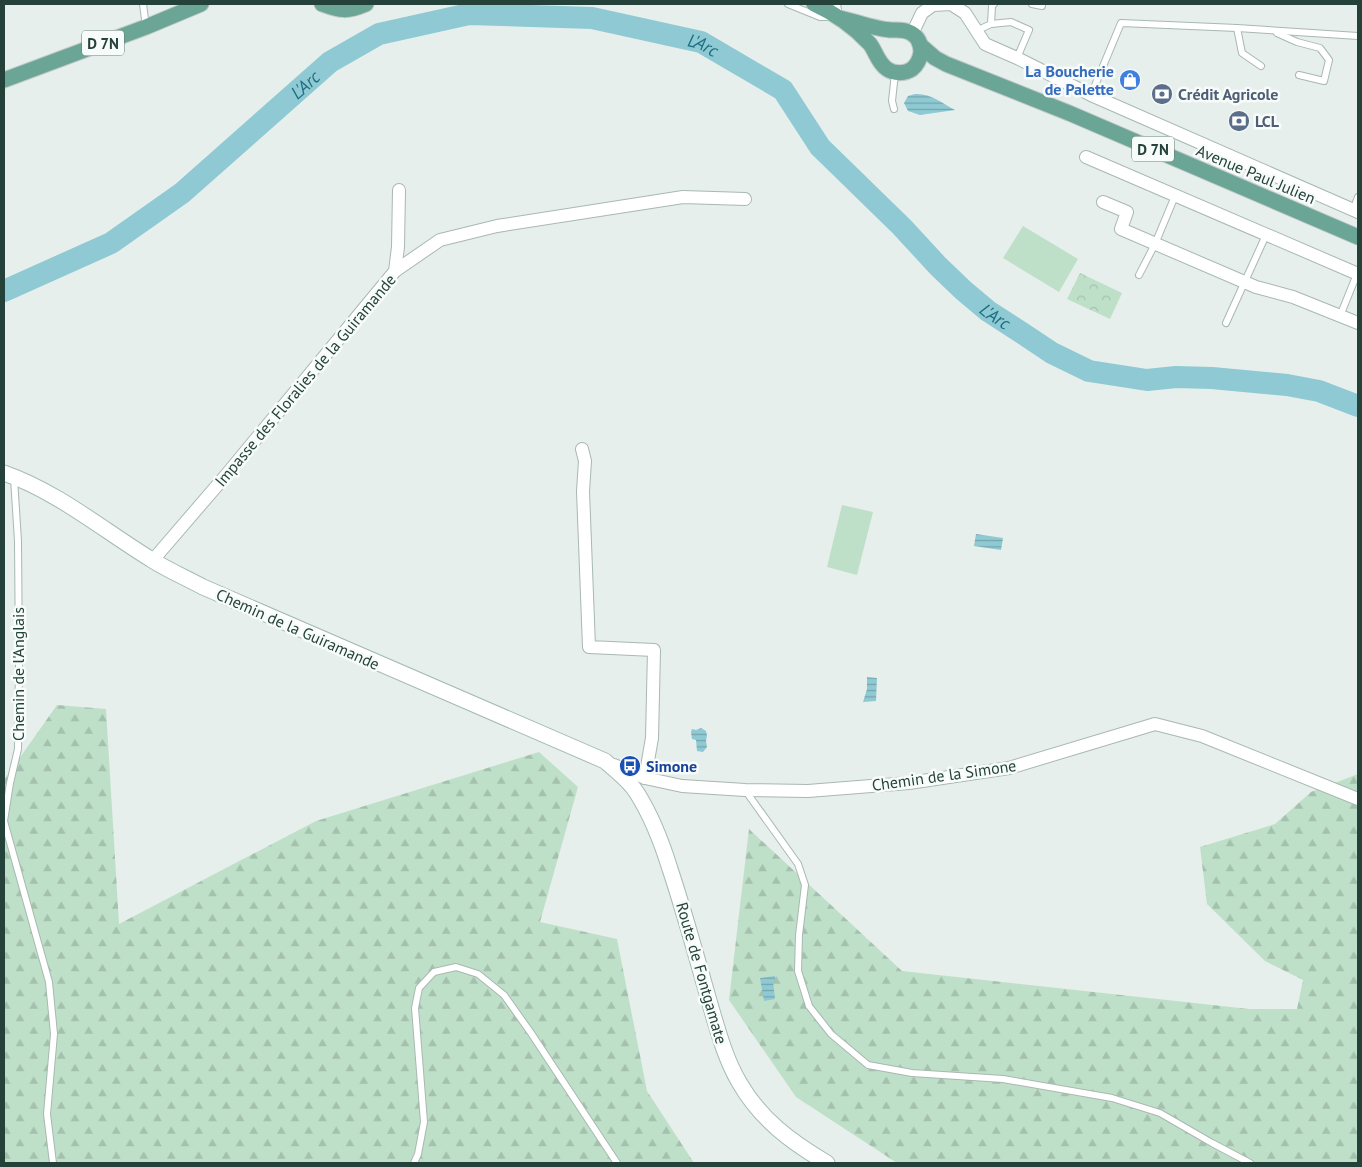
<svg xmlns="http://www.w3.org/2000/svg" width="1362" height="1167" font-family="'PT Sans',sans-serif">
<defs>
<pattern id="forest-firs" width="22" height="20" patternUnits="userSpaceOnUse" patternTransform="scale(1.25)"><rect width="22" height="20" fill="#bfe0c8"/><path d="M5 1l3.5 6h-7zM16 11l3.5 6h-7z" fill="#a4c1ad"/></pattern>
<pattern id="park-crowns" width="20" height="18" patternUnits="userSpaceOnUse" patternTransform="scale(1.25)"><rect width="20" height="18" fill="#bfe0c8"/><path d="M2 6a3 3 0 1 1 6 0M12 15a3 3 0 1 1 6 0" fill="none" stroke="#a4c1ad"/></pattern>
<pattern id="water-rules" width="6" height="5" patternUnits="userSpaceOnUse" patternTransform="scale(1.25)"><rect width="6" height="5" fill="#8ec9d4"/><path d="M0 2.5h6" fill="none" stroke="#74a5ad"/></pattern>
</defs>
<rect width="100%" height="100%" fill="#e6efeb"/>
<g fill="#bfe0c8">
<polygon points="1023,226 1078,259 1059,292 1003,258"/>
<polygon points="842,505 873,512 857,575 827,567"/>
</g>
<g fill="url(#forest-firs)">
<polygon points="57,705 106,709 119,924 316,821 539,752 578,787 540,922 617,939 647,1091 694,1163 4,1163 4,780"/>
<polygon points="1358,774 1358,1163 897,1163 796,1097 729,1000 749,829 902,971 1249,1009 1297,1009 1303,980 1265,961 1207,904 1200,847 1275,824 1311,792"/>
</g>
<polygon fill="url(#park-crowns)" points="1080,273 1122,293 1110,319 1067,299"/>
<g fill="url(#water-rules)">
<path d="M915 94C930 93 942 103 955 110L920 115 908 111 904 103 908 96Z"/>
<polygon points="976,534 1003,538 1001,550 974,546"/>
<polygon points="867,677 877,678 876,701 863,702 867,689"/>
<polygon points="701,728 706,731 707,735 706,741 707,747 703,752 697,751 696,740 692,739 691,732 692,729 696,730"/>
<polygon points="775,976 775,980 773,981 775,999 764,1001 760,978"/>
</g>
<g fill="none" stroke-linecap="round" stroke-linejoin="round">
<path stroke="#8ec9d4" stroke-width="22" id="s1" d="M4 291 111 243 182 193 330 62 379 34 469 14 592 18 701 42 783 90 820 147 902 227 938 266 963 290 988 311 1022 333 1052 353 1089 371 1147 380 1176 377 1212 378 1287 385 1319 391 1358 406"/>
<g stroke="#a8b8b2" stroke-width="8">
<g id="lane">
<polyline points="143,4 146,27"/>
<polyline points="788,4 820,17 831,17"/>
<polyline points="837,4 839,16"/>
<polyline points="1032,4 1042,6"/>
<polyline points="991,24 1011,22 1029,30 1017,58"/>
<polyline points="1237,28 1242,53 1261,66"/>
<polyline points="976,31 991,24 992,6 994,4"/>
<polyline points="1277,33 1297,42 1320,48 1329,60 1324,81 1299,75"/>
<polyline points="1091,95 1121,23 1237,28 1358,36"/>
<polyline points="894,109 892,101 895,73"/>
<polyline points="1353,210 1358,197"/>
<polyline points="1139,275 1155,244 1175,196"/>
<polyline points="1340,316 1357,274"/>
<polyline points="1226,323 1266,235"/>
<polyline points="14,478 18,541 19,665 18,749 10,783 4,821 49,982 54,1034 47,1114 53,1163"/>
<polyline points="745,790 798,864 805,885 799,935 798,971 809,1006 831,1034 868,1065 912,1073 1003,1079 1112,1098 1160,1113 1212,1143 1250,1163"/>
<polyline points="414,1163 418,1154 424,1122 415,1008 419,988 434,972 456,967 478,974 504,995 531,1033 617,1163"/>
</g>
</g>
<g stroke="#a8b8b2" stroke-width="14">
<g id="street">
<polyline points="912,34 922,13 933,5 951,4 965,13 985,44 1017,58 1091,95 1358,212"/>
<polyline points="1086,157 1358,274"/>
<polyline points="1103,202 1127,212 1121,229 1256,287 1293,297 1358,323"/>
<polyline points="395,271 398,247 399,190"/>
<polyline points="582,449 585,461 583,491 589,647 654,650 652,738 645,778"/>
<polyline points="153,560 227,474 395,271 440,240 497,226 683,197 745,199"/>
<polyline points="614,765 645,778 682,786 745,790 808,791 909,783 1009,768 1155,724 1202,736 1358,799"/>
</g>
</g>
<g stroke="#a4bbb3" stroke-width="17">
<path id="secondary" d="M4 473C58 492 103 530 152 560 168 570 186 578 203 587L605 761C616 771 629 780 637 793 652 817 662 843 670 869 685 914 697 959 710 1004 718 1031 725 1058 739 1082 760 1119 791 1142 827 1163"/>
</g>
<g stroke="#c2cac8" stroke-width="17">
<g id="primary">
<path d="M322 4C341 11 347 12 366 4"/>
<path d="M814 4C834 13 854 27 870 44 876 52 878 63 887 69 894 74 905 74 912 69 917 65 920 59 921 52 921 44 918 37 911 33 904 29 899 30 892 30 878 30 854 21 840 18"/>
<polyline points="920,45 935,58 946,64 1069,113 1358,237"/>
<polyline points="4,80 146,27 201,4"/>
</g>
</g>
<use href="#lane" stroke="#fff" stroke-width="6"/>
<use href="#street" stroke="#fff" stroke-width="12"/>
<use href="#secondary" stroke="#fff" stroke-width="15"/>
<use href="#primary" stroke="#6aa596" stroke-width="15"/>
</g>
<defs>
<g id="shop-disc" transform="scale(1.125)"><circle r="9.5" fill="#3f7fe0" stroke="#f7fbf9"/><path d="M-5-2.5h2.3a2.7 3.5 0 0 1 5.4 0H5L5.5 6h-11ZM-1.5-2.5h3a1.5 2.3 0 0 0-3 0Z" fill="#fff"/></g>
<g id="bank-disc" transform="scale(1.125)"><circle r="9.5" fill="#5c6f8a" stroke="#f7fbf9"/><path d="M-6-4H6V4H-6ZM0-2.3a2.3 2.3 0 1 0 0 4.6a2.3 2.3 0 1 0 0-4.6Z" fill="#fff"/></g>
<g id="bus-disc" transform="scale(1.125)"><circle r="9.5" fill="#1a4fb4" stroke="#f7fbf9"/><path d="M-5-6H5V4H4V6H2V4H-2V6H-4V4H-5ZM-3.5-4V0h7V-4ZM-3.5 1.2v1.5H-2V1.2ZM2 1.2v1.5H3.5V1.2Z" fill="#fff"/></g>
</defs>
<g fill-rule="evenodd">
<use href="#shop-disc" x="1130" y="80"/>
<use href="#bank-disc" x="1162" y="94"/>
<use href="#bank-disc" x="1239" y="121"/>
<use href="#bus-disc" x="630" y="766"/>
</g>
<g text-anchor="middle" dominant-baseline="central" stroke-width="5" stroke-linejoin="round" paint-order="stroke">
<g fill="#f7fbf9" stroke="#637a73" stroke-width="1">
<rect x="82" y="30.5" width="42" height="25" rx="4"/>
<rect x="1132" y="136.5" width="42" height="25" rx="4"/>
</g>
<g font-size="15" font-weight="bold" fill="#24423a">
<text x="103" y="43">D 7N</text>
<text x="1153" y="149">D 7N</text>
</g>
<g font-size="16" font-weight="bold" fill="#366cbe" stroke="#f7fbf9" text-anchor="end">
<text x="1114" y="71">La Boucherie<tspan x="1114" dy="18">de Palette</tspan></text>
</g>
<g font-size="16" font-weight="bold" fill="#4e5e75" stroke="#f7fbf9" text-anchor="start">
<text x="1178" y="94">Crédit Agricole</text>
<text x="1255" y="121">LCL</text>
</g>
<g font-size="16" fill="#24423a" stroke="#f7fbf9">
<text transform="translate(1256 174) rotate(23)">Avenue Paul Julien</text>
<text transform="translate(305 380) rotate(-50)">Impasse des Floralies de la Guiramande</text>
<text transform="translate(298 629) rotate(24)">Chemin de la Guiramande</text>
<text transform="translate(18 674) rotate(-90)">Chemin de l'Anglais</text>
<text transform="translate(944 775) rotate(-8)">Chemin de la Simone</text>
<text transform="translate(702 973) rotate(74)">Route de Fontgamate</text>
</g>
<g font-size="16" font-weight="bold" fill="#164399" stroke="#f7fbf9" text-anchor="start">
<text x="646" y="766">Simone</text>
</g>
<g font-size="18" font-style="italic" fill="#1c6f80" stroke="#f7fbf9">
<text stroke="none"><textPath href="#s1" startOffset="788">L'Arc</textPath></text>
<text stroke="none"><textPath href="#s1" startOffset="368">L'Arc</textPath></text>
<text stroke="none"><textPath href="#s1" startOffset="1192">L'Arc</textPath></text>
</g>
</g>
<rect width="1362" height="1167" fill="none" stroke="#24423a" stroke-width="10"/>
</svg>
